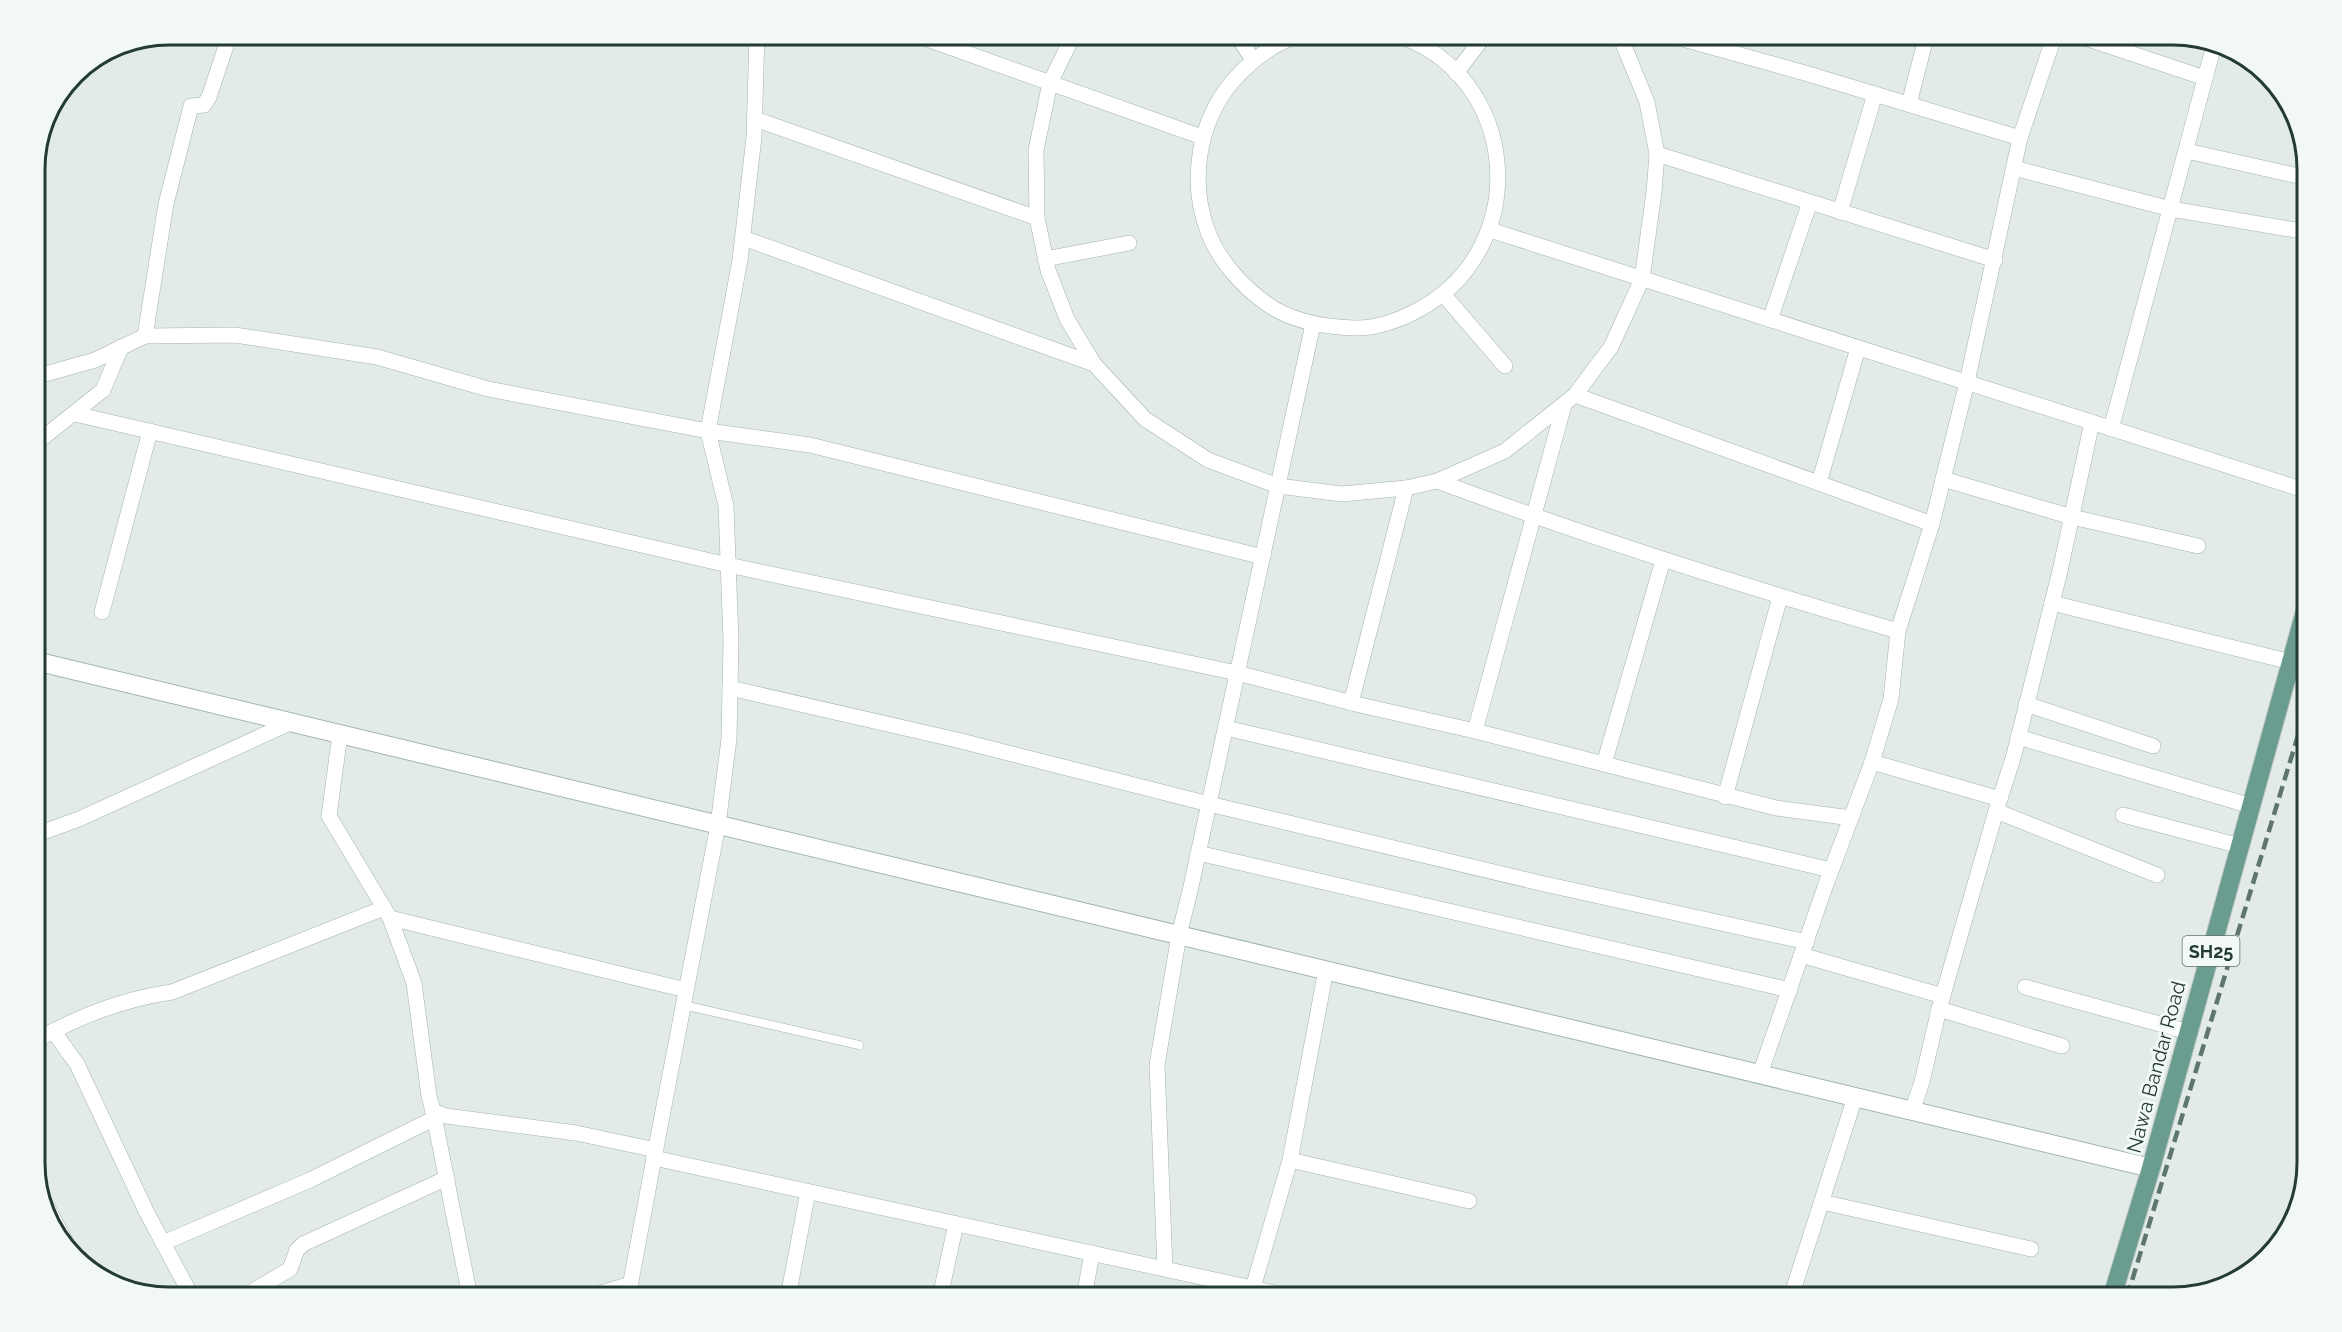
<svg xmlns="http://www.w3.org/2000/svg" width="2342" height="1332" font-family="Raleway,sans-serif">
<rect width="100%" height="100%" fill="#e2ebe7"/>
<g fill="none" stroke-linecap="round" stroke-linejoin="round">
<g stroke="#a5b3ae" stroke-width="9">
<polyline id="service" points="683,1005 859,1045"/>
</g>
<g stroke="#a5b3ae" stroke-width="16">
<g id="minor">
<polyline points="230,34 209,97 204,105 191,106 166,204 145,336 235,335 377,357 488,389 708,431 810,445 1263,557"/>
<polyline points="913,34 1202,137"/>
<polyline points="1074,34 1050,83 1036,150 1037,218 1048,270 1067,319 1094,364 1145,419 1208,460 1278,486 1342,494 1406,488 1437,481 1505,451 1575,395 1611,347 1642,279 1654,192 1657,154 1647,102 1619,34"/>
<polyline points="1236,34 1253,60"/>
<path d="M1302 34C1273 43 1251 60 1232 82 1198 123 1189 182 1208 232 1219 261 1243 287 1267 304 1291 321 1325 327 1354 328 1375 329 1400 320 1418 310 1535 248 1520 73 1394 34"/>
<polyline points="1665,34 1805,73 2020,138 2055,34"/>
<polyline points="2073,34 2205,78"/>
<polyline points="1456,73 1486,34"/>
<polyline points="1909,104 1927,34"/>
<polyline points="755,119 1037,218"/>
<polyline points="2187,151 2307,178"/>
<polyline points="1657,154 1995,260"/>
<polyline points="2014,168 2171,209 2307,232"/>
<polyline points="1840,212 1875,94"/>
<polyline points="1490,230 2307,491"/>
<polyline points="743,238 1094,364"/>
<polyline points="1045,259 1129,243"/>
<polyline points="1443,294 1505,366"/>
<polyline points="1770,320 1810,202"/>
<polyline points="35,377 95,360 145,336"/>
<polyline points="1575,395 1932,524"/>
<polyline points="1564,405 1475,731 1604,764"/>
<polyline points="75,414 728,565 1237,673 1360,705 1475,731"/>
<polyline points="2111,429 2214,45"/>
<polyline points="35,444 103,390 121,347"/>
<polyline points="1943,479 2072,517 2198,546"/>
<path d="M1437 481C1589 537 1742 586 1898 631"/>
<polyline points="1819,483 1858,348"/>
<polyline points="1663,560 1604,764 1776,808 1851,818"/>
<polyline points="2052,603 2291,662"/>
<polyline points="102,612 150,431"/>
<polyline points="730,688 957,740 1209,804 1540,883 1807,942"/>
<polyline points="1351,703 1406,488"/>
<polyline points="2026,704 2153,746"/>
<polyline points="1226,728 1831,870"/>
<polyline points="340,734 329,816 390,918 686,990"/>
<polyline points="2018,737 2251,806"/>
<polyline points="1872,762 2000,799"/>
<polyline points="1725,797 1780,597"/>
<polyline points="1996,811 2157,875"/>
<polyline points="2123,815 2240,846"/>
<polyline points="35,835 79,819 292,722"/>
<polyline points="1198,853 1790,990"/>
<polyline points="390,918 414,983 429,1096 433,1111 446,1116 576,1133 656,1150"/>
<polyline points="1801,955 1943,996"/>
<polyline points="2025,987 2189,1032"/>
<polyline points="1939,1009 2062,1046"/>
<polyline points="53,1031 77,1064 146,1211 192,1297"/>
<path d="M35 1041C77 1017 123 999 172 992L384 908"/>
<polyline points="1760,1074 1825,887 1872,762 1891,699 1898,631 1932,524 1967,382 2020,138"/>
<polyline points="433,1111 470,1297"/>
<polyline points="1912,1111 1922,1082 1939,1009 1996,811 2014,755 2060,571 2092,422"/>
<polyline points="654,1158 718,825 729,739 731,641 726,506 708,431 740,260 754,137 757,34"/>
<polyline points="1290,1160 1469,1201"/>
<polyline points="44,1201 68,1246"/>
<polyline points="1822,1202 2031,1249"/>
<polyline points="163,1243 310,1180 435,1118"/>
<polyline points="1165,1269 1157,1065 1179,935 1190,891 1313,324"/>
<polyline points="1253,1288 1290,1160 1326,970"/>
<polyline points="243,1297 290,1269 297,1250 303,1244 447,1178"/>
<polyline points="587,1297 631,1284"/>
<polyline points="628,1297 654,1158 1293,1297"/>
<polyline points="788,1297 808,1192"/>
<polyline points="940,1297 956,1224"/>
<polyline points="1084,1297 1092,1253"/>
<polyline points="1791,1297 1855,1097"/>
</g>
</g>
<g stroke="#a1b6ae" stroke-width="20">
<polyline id="secondary" points="35,661 2151,1168"/>
</g>
<g stroke="#c1c8c6" stroke-width="20">
<polyline id="primary" points="2112,1297 2151,1168 2307,604"/>
</g>
<use href="#service" stroke="#fff" stroke-width="8"/>
<use href="#minor" stroke="#fff" stroke-width="15"/>
<use href="#secondary" stroke="#fff" stroke-width="18"/>
<use href="#primary" stroke="#6a9d8f" stroke-width="18"/>
<polyline stroke="#5e766f" stroke-width="4.5" stroke-dasharray="12 6" stroke-linecap="butt" points="2127,1297 2307,706"/>
</g>
<g text-anchor="middle" dominant-baseline="central" stroke-width="6" stroke-linejoin="round" paint-order="stroke">
<rect fill="#f2f8f5" stroke="#61746e" stroke-width="1.5" x="2182.5" y="936" width="57" height="30" rx="4.5"/>
<g font-size="18" font-weight="bold" fill="#233b34">
<text x="2211" y="951">SH25</text>
</g>
<g font-size="20" fill="#233b34" stroke="#f2f8f5">
<text transform="translate(2156 1067) rotate(-75)">Nawa Bandar Road</text>
</g>
</g>
<path d="M0 0H2342V1332H0ZM169 45H2173A124 124 0 0 1 2297 169V1163A124 124 0 0 1 2173 1287H169A124 124 0 0 1 45 1163V169A124 124 0 0 1 169 45Z" fill="#f2f8f5" fill-rule="evenodd"/>
<path fill="none" stroke="#233b34" stroke-width="3" d="M169 45H2173A124 124 0 0 1 2297 169V1163A124 124 0 0 1 2173 1287H169A124 124 0 0 1 45 1163V169A124 124 0 0 1 169 45Z"/>
</svg>
